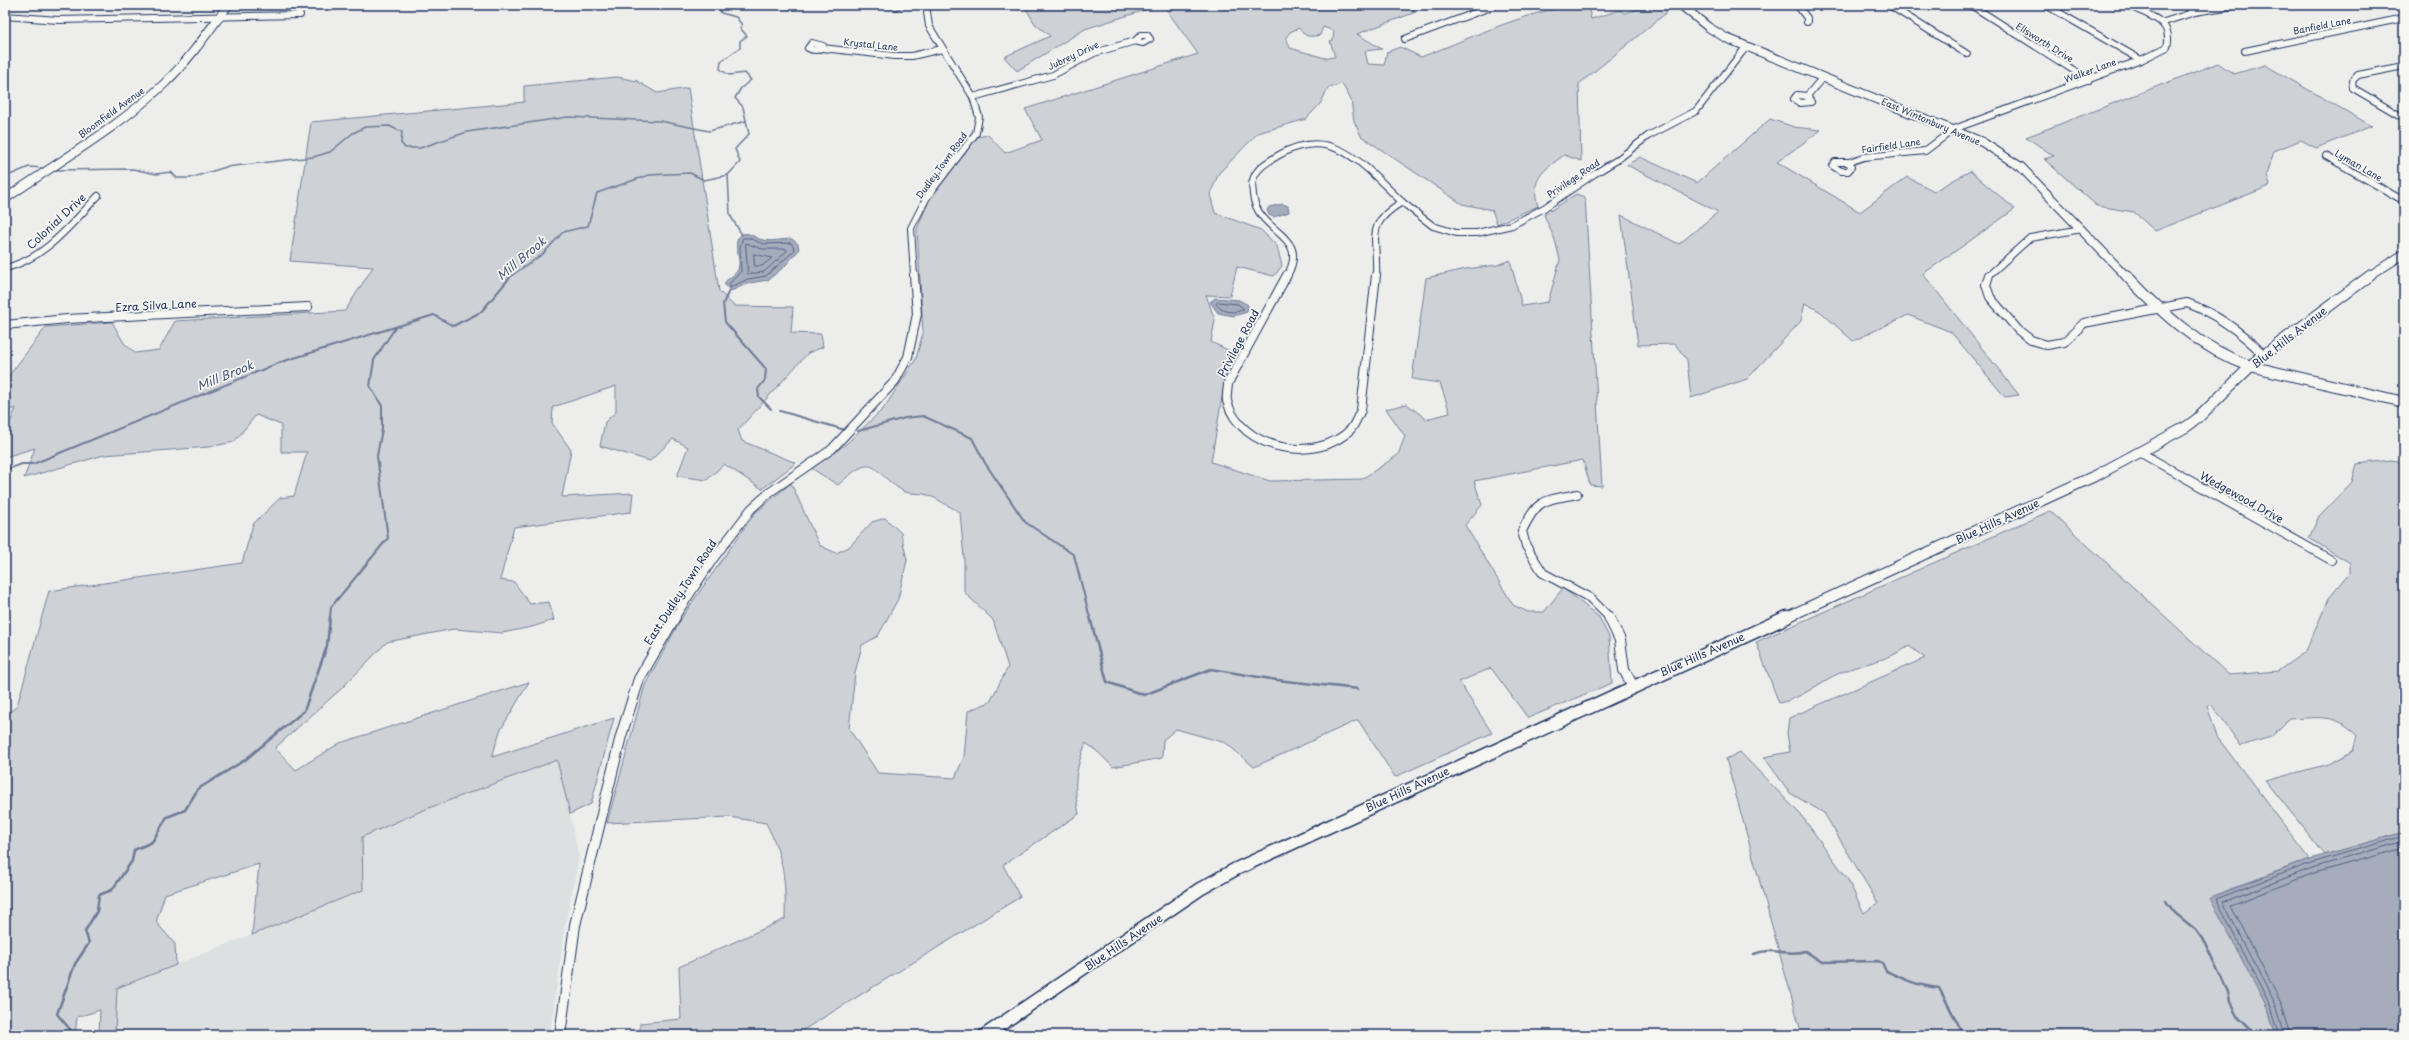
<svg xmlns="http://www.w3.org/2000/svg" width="2409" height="1040" font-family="'Playpen Sans',sans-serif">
<rect width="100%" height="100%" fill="#edeeec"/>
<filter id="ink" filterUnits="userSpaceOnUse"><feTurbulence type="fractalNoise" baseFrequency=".025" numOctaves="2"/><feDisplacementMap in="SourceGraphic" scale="8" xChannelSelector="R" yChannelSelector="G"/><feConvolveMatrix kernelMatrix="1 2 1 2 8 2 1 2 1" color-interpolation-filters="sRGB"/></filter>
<g filter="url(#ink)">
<polygon fill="#dde0e1" points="558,760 579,857 565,927 550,1035 115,1035 117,988 363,890 361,837 421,811"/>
<g fill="#ced2d7" stroke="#74809a" fill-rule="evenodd">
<polygon points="1024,5 1161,5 1085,29 1017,71 1004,57 1050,36 1035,24"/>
<path d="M1163 5H1407L1416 12 1357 34 1382 49 1365 51 1368 64 1384 65 1387 52 1400 47 1421 57C1469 39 1538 5 1588 5L1591 19 1620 10 1624 13 1654 5H1667L1666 13 1579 84 1581 161 1564 155C1543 171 1530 178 1538 206L1497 224 1492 210 1462 204 1361 136 1354 121 1351 100 1342 84 1329 87 1320 104 1306 119 1258 133 1219 173 1210 194 1215 213 1261 230 1277 246 1282 266 1274 276 1237 267 1230 296 1206 295 1215 320 1211 342 1230 351 1211 462 1270 481 1362 479 1398 455 1405 436 1386 409 1407 404 1426 419 1450 413 1440 383 1412 379 1426 278 1466 269 1497 265 1510 260 1522 306 1548 302 1560 260 1555 240 1544 215 1576 194 1585 197 1602 486 1590 485 1583 460 1474 481 1482 505 1465 525 1513 605 1528 612H1544L1563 588 1599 617 1609 637 1612 683 1528 718 1491 668 1459 682 1492 733 1395 777 1358 720 1254 767 1226 743 1176 729 1163 740 1162 758 1113 767 1099 753 1086 743C1075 770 1073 786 1079 814L1003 865 1020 897 795 1035H640V1023L681 1019 679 967 785 919C786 881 784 858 766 823L729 817 607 823 645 685 684 614 755 513 791 483 819 545 836 553 849 547 872 522 885 518 901 533 907 560 898 599 878 636 862 645 855 673 849 729 878 773 955 778 964 757 968 711 990 702 1008 667 993 620 964 592V558L960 512C949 507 936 497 924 494 917 493 908 494 903 491 869 471 878 449 838 485L811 468 846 444 884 408 916 359 923 332 917 229 930 198 977 137 988 135 1005 153 1042 140 1025 109 1198 54ZM1323 27 1334 31 1333 40 1330 41 1335 57 1325 58 1290 48 1286 37 1290 32 1299 28C1306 38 1309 37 1320 35Z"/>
<polygon points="2218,63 2234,74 2265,65 2372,126 2316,148 2301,140 2274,151 2267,175 2270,186 2155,231 2134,212 2097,206 2044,159 2054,156 2026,137"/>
<polygon points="617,77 637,81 657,93 688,88 719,291 734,306 793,307 791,333 821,334 823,347 808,353 738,430 742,441 796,463 762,489 724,464 707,480 677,476 688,447 673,439 650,461 600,446 605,422 616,412 616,386 553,407 552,423 571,450 562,497 633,493 631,512 514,527 500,580 514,582 530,604 549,602 554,620 532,627 502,633 454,629 387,642 342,688 275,748 296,770 340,743 529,682 500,731 492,757 614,718 591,804 570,814 557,760 421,811 362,837 363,890 252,935 259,864 165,894 156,922 175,944 176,965 117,988 115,1035 99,1035 100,1010 77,1017 75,1035 5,1035 5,716 17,706 49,591 242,563 253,524 280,498 294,496 307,452 281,452 281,425 256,415 234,442 209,447 104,455 24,478 35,448 5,457 5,436 16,408 5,411 5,381 46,327 112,322 124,343 135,353 159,350 175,321 345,311 373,267 290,261 311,122 524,102 524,86"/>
<polygon points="1770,119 1794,127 1821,130 1777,162 1860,212 1907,177 1934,191 1970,171 2015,209 1923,274 2019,395 2005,397 1951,332 1908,315 1853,341 1821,312 1805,303 1801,321 1747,379 1691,398 1687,360 1675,344 1638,345 1621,215 1679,244 1718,212 1627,165 1640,157 1697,183"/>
<path d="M2390 460 2404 462V832L2325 855 2266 781 2328 764 2353 751 2357 736C2337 712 2317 718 2289 719L2271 737 2241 746 2211 704 2207 706 2217 737 2310 859 2212 896 2269 1012 2276 1035H1802L1726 759 1740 752 1801 815 1847 878 1864 913 1878 903 1824 813 1790 793 1764 757 1790 752 1787 733 1789 718 1925 658 1909 646C1886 662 1866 662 1842 672 1820 681 1802 699 1779 703L1756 642 2050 511 2229 675 2278 671 2306 651 2329 598 2350 573V563L2309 538 2319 516 2352 482 2357 464Z"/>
</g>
<g fill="#a5acbc" stroke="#6e7a96">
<polygon points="1283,204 1288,206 1289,212 1274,217 1269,215 1267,210 1269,207"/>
<path d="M742 234C751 232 754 238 763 240 772 242 782 239 792 239L798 244 799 250 785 266 768 280 749 283 731 291 724 284C728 276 738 276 739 265 740 254 731 242 742 234Z"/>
<polygon points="1215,298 1239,300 1248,305 1247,312 1234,316 1218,313 1210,302"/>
<polygon points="2404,832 2404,1035 2276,1035 2269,1012 2210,898 2310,859"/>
</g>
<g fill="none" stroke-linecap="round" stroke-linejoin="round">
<g stroke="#526184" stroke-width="1">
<polygon points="743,238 749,238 763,244 791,243 795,250 766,276 748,279 731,287 729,284 741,271 740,248"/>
<polygon points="746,243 762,249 786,249 787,251 764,272 748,274"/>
<polygon points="754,254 772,258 762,266 755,266"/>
<path d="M1218 302 1238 304 1244 309C1235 314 1222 313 1216 304Z"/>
<polyline points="2280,1035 2272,1010 2216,899 2311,863 2404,836"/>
<polyline points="2285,1035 2277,1008 2223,902 2312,868 2404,841"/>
<polyline points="2291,1035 2282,1005 2231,905 2314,873 2404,848"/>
</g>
<g stroke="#6e7a96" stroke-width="1.5">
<polyline points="883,5 896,10 904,6 917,5"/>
<polyline points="933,6 953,9 965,5"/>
<polyline points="52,170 133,169 156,174 171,172 177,178 190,178 226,167 313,157 330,152 353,133 365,127 389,126 402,132 401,143 405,148 420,148 467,132 568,117 660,121 709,131 746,121"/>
<polyline points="728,175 730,215 742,235"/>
<polyline points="5,177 29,167 43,168"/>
<polyline points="511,276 543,254 563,232 588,226 597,193 649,175 690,173 704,180 728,175 740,162 735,149 749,134 743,107 735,98 741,88 751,80 745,73 729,75 720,69 721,61 740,48 740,41 747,36 740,28 742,25 736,17 721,13 719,8 730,5"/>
</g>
<g stroke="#6e7a96" stroke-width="2">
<polyline points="730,288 723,304 725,322 766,369 765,380 758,389 759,397 771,409"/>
<polyline points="780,411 845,430"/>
<polyline points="858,431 905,418 923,416 972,438 985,463 1025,522 1074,555 1090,618"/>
<polyline points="5,470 22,464 33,464 281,362 434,315 453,326 481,312 512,275"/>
<polyline points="330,618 331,607 388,538 377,456 382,429 382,406 370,386 374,360 395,328"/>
</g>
<g stroke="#6e7a96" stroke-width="2.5">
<polyline points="1090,617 1107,682 1144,695 1211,669 1277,680 1358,689"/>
<polyline points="2165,900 2175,913 2196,930 2205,943 2228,992 2230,1002 2237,1015 2251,1029 2253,1035"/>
<path d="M1754 954C1774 946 1786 957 1805 951L1822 962 1878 961 1882 963 1886 971C1906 980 1915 985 1939 988L1964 1035"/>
<polyline points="75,1035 57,1014 75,964 89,943 85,931 97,911 99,895 112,890 132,861 134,850 152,842 167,817 185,810 198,789 245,760 304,711 327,646 330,617"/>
</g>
<g stroke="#1b2f5e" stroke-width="8">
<g id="minor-far2">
<polyline points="1797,5 1807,18 1807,22"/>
<polyline points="1889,5 1967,54"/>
<polyline points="1971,5 2089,80"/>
<polyline points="2046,5 2141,60"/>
<polyline points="2185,5 2195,12"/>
<polyline points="5,16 58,20 300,15"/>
<polyline points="2164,22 2195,12 2238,5"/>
<polygon points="1141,35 1147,35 1150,39 1143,43 1135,41"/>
<polyline points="1405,39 1496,5"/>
<path d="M812 43 823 46C819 51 813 51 808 48Z"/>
<polyline points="822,48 895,56 912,56 942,49"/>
<polyline points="2245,51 2404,18"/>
<polyline points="2404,66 2358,75 2352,81 2353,88 2404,118"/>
<polygon points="1797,95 1807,96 1811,102 1800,103 1794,99"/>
<polyline points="1807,96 1823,77"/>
<polyline points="973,97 1053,75 1094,53 1135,41"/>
<polyline points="2326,156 2404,201"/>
<polygon points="1835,162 1849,162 1851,167 1848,171 1841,171 1833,166"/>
<path d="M1849 162 1864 157 1925 151 1954 129 2141 60 2167 47C2174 19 2147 15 2127 5"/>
<polyline points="1402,202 1433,226 1456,233 1477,233 1512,225 1544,208 1594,174 1617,160 1648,136 1696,111 1746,47"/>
<path d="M5 268C45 259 71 224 98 196"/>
<polyline points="914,276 911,228 927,197 976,133 979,117 973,97 929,26 926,5"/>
<path d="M1287 276C1311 233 1258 235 1253 195 1253 190 1251 185 1253 180 1256 168 1269 161 1279 155 1333 123 1366 168 1402 202"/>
<path d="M1376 276C1378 237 1364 225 1402 202"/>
<polyline points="1988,276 2030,238 2082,229"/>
</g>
</g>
<g stroke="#1b2f5e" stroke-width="10">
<g id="minor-far1">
<path d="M1287 275 1228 383C1228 389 1226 396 1227 401 1240 450 1317 465 1351 429 1355 424 1358 416 1361 410L1376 275"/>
<path d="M1989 275 1986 285 1990 297 2018 330 2031 340 2047 345 2064 342 2084 323 2187 303C2217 314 2241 332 2263 354"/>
<polyline points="5,325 67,319 308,307"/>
<polyline points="2141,453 2331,560"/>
<path d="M1577 494C1543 501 1538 498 1522 531L1526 546 1543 573 1590 598 1610 618"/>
<polyline points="674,618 713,559 751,509 770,492 832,449 895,381 908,357 917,314 914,275"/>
</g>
</g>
<g stroke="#1b2f5e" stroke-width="12">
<g id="minor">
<polyline points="1609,617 1620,640 1624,670 1633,686"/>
<polyline points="560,1035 575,925 621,736 639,679 675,617"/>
</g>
</g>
<g stroke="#1b2f5e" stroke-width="10">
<g id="major-far2">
<polyline points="1681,5 1708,27 1726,38 1982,142 2021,167 2126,276"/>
<path d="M5 199C59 161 117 129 165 83 189 60 208 32 228 5"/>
<polyline points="2369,276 2404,254"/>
</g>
</g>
<g stroke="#1b2f5e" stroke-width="12">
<g id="major-far1">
<path d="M2126 275C2162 313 2199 348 2250 366L2404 402"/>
<polyline points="1785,618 2097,475 2186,427 2197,419 2258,359 2371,275"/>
</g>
</g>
<g stroke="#1b2f5e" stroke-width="15">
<polyline id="major" points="985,1035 1200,889 1236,869 1787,617"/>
</g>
<use href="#minor-far2" stroke="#f6f6f2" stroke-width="6"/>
<use href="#minor-far1" stroke="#f6f6f2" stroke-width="8"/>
<use href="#minor" stroke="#f6f6f2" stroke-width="10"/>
<use href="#major-far2" stroke="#f6f6f2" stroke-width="8"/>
<use href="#major-far1" stroke="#f6f6f2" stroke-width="10"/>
<use href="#major" stroke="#f6f6f2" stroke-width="12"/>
</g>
</g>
<g text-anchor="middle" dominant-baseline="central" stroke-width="3.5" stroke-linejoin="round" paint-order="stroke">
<g font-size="9" fill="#1b2f5e" stroke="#f6f6f2">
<text transform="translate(2322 25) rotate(-11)">Banfield Lane</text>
<text transform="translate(2045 42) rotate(32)">Ellsworth Drive</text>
<text transform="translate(871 44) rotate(6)">Krystal Lane</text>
<text transform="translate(1073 55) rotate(-25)">Jubrey Drive</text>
<text transform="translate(2090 70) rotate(-20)">Walker Lane</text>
<text transform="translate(111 112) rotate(-36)">Bloomfield Avenue</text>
<text transform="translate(1931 121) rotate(23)">East Wintonbury Avenue</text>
<text transform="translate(1891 145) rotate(-8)">Fairfield Lane</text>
<text transform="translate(941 165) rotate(-54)">Dudley Town Road</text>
<text transform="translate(2359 165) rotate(30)">Lyman Lane</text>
<text transform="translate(1573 178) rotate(-34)">Privilege Road</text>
</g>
<g font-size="11" fill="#1b2f5e" stroke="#f6f6f2">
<text transform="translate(56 221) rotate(-43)">Colonial Drive</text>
<text transform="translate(156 305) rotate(-3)">Ezra Silva Lane</text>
<text transform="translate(2289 337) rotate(-38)">Blue Hills Avenue</text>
<text transform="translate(1238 343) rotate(-62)">Privilege Road</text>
<text transform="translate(2242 497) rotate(29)">Wedgewood Drive</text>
<text transform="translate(1997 521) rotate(-25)">Blue Hills Avenue</text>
<text transform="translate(680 592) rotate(-57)">East Dudley Town Road</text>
<text transform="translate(1702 654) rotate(-24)">Blue Hills Avenue</text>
<text transform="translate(1407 789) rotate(-25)">Blue Hills Avenue</text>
<text transform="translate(1123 942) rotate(-34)">Blue Hills Avenue</text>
</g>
<g font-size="12" font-style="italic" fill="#44547a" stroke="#f6f6f2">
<text transform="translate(521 258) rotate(-40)">Mill Brook</text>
<text transform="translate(225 375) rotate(-22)">Mill Brook</text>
</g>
</g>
<rect width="2409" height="1040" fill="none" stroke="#f6f6f2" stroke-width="20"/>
<rect x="10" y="10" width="2389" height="1020" fill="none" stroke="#1b2f5e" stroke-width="1.5" filter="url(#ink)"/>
</svg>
